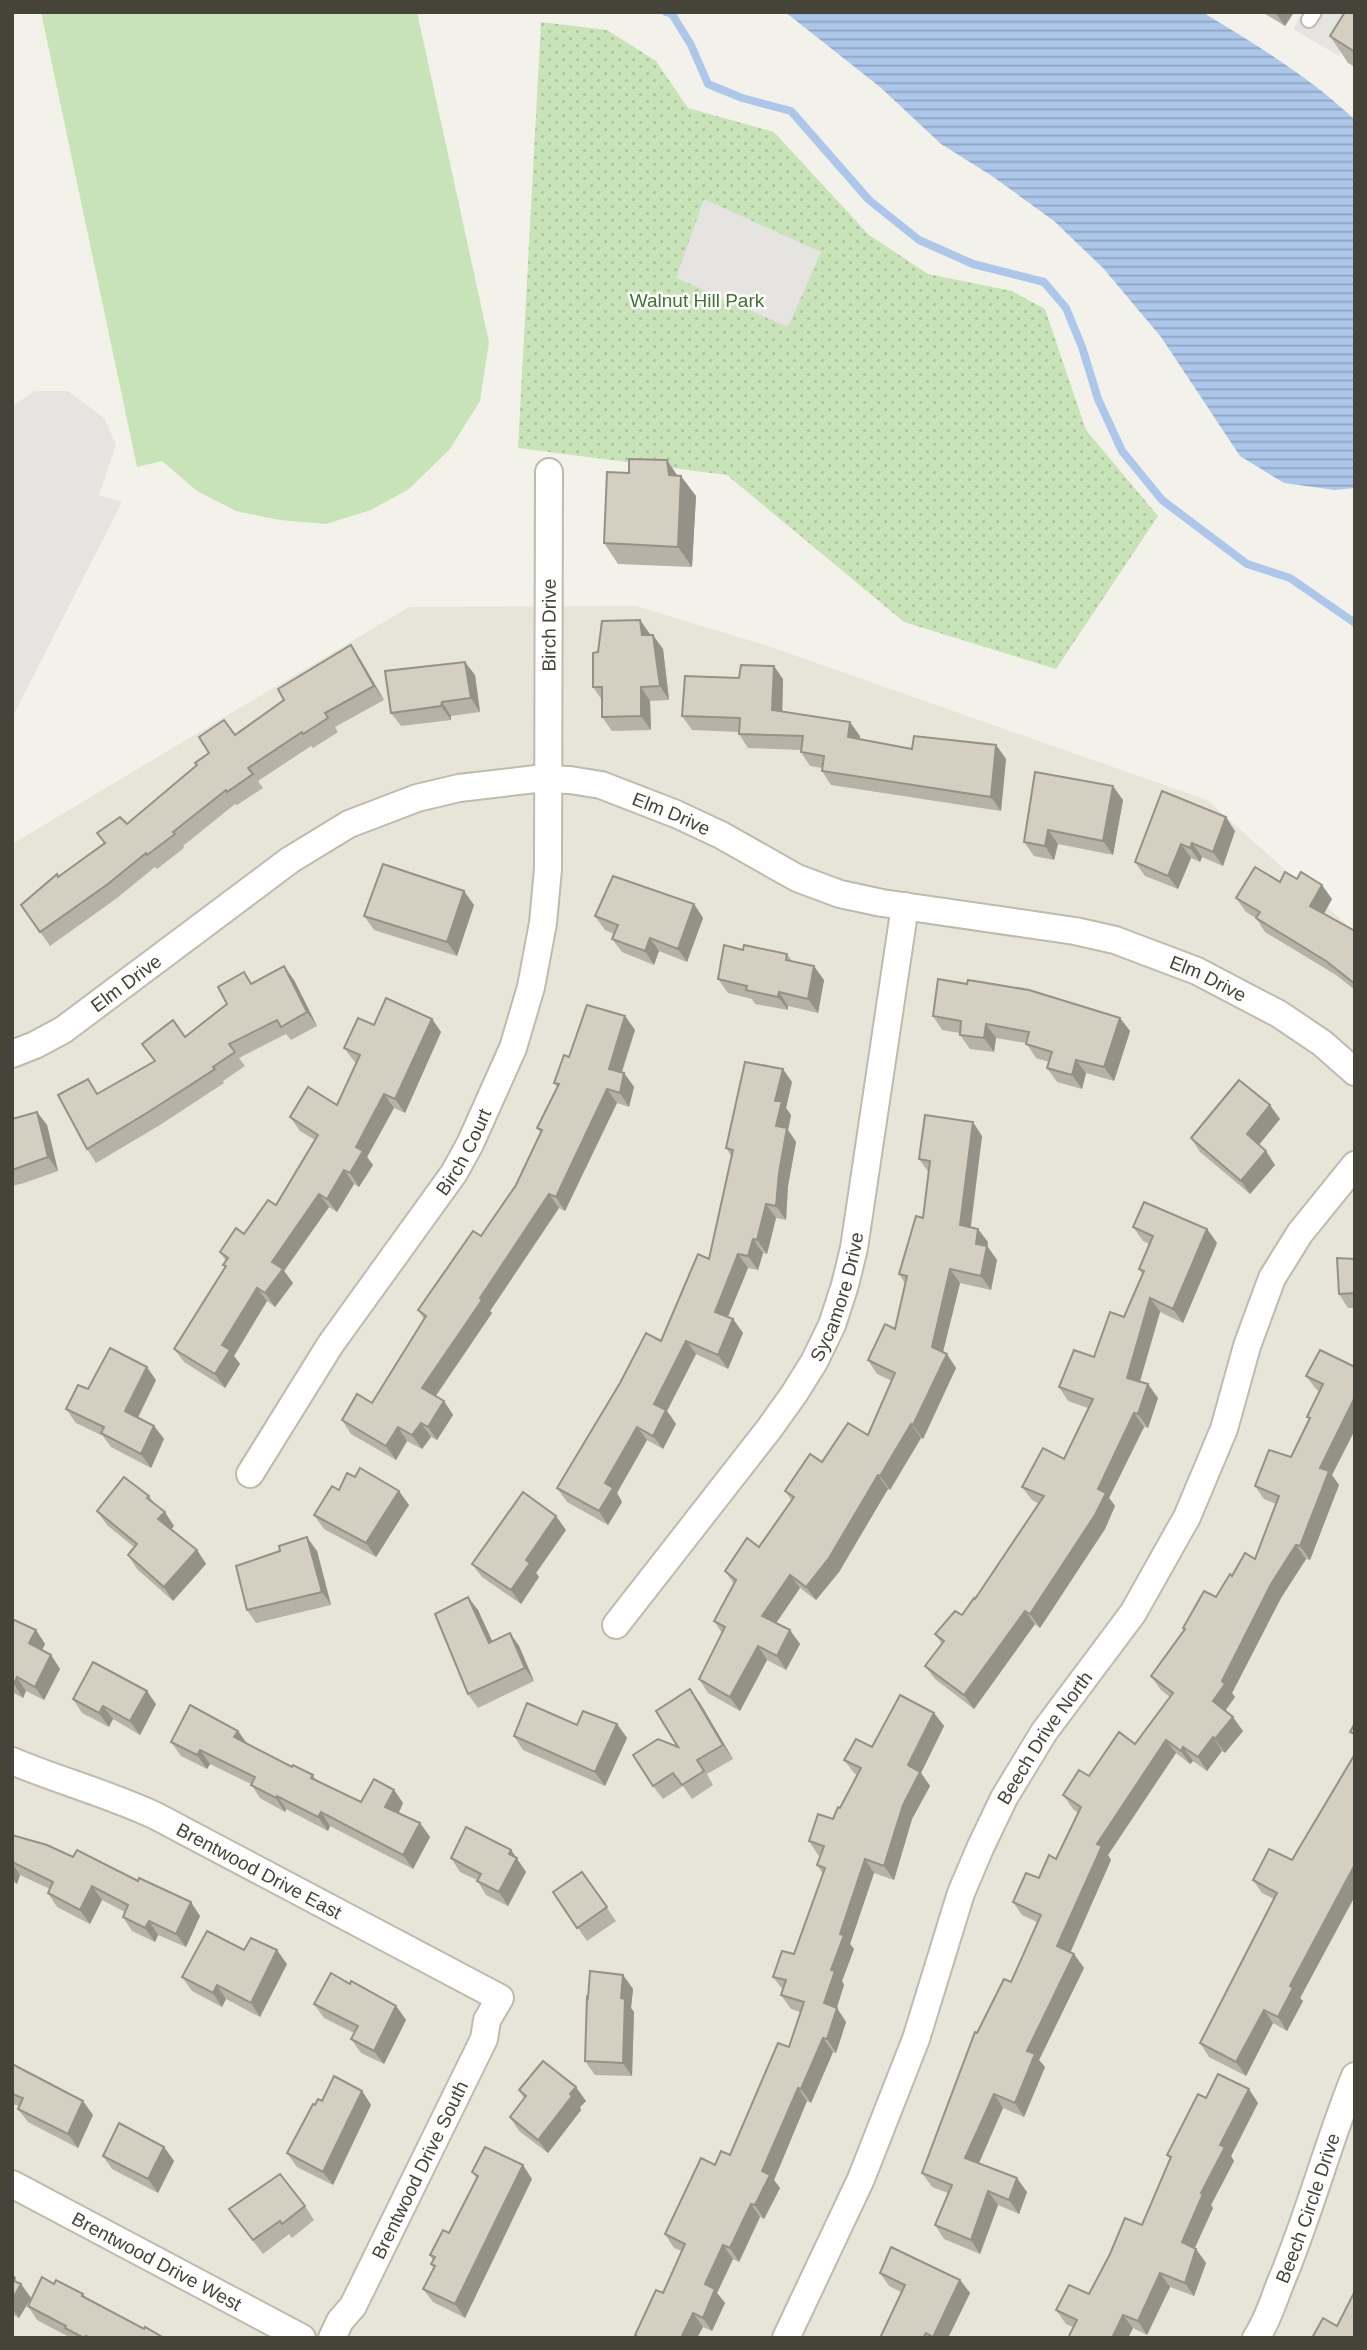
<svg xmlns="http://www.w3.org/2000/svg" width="1367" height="2350" font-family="Helvetica,sans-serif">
<defs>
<pattern id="park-dots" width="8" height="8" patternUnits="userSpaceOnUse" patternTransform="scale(1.75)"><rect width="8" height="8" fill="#c8e3b7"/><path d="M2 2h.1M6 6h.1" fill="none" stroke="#adc49e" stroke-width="1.8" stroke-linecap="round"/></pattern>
<pattern id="water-rules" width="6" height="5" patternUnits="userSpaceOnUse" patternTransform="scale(1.75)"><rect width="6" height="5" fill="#acc7ea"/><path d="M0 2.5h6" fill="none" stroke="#8ea3bf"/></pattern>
</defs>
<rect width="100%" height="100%" fill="#f3f2ea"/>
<polygon fill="#e7e4d8" points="636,606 768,646 1207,800 1355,932 1355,2338 12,2338 12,844 409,607"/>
<polygon fill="#c8e3b7" points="41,12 417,12 489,342 480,401 450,449 409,489 371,510 326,524 279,520 236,511 197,491 162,461 137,467"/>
<polygon fill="url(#park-dots)" points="541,22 607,30 656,61 688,108 774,132 869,235 928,274 1012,291 1045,309 1086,430 1158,516 1056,669 904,622 727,475 518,448"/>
<g fill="#e5e4e1">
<polygon points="1303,12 1355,12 1355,29 1339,56 1293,29"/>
<polygon points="704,199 821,252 788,327 676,278"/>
<polygon points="34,391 68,391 104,418 116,445 99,495 122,502 12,718 12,407"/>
</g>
<path fill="url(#water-rules)" d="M785 12H1202C1255 44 1310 77 1355 120V488L1335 490 1284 483 1240 456 1161 337 1103 268 1054 221 992 176 941 144 880 87Z"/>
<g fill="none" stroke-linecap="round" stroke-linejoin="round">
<polyline stroke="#acc7ea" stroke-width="8" points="666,12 672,14 691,45 708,84 742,98 791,111 869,200 919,240 973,264 1044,282 1066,308 1082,347 1098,399 1122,451 1162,500 1247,564 1290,578 1355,623"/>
<g stroke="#bebbad" stroke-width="18">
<polyline id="lane" points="1309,20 1314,12"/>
</g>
<g stroke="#bebbad" stroke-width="30">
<g id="street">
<path id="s1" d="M12 1054 35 1045 63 1030 290 860 349 824 417 798 459 788 536 779 570 780 601 785 676 814 721 835 797 878 840 894 882 903 1075 931 1115 940 1197 971 1279 1014 1322 1043 1355 1072"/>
<path id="s2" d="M250 1474 330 1345 454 1173 470 1144 513 1048 531 987 543 923 548 869 549 472"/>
<path id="s3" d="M616 1625 769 1429 794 1394 814 1362 832 1325 845 1285 854 1248 905 906"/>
<path id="s4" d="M12 1761C60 1781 109 1794 156 1816L500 1998 487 2020 484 2039 353 2306 340 2321 332 2338"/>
<path id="s5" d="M12 2184 302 2338"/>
<path id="s6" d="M786 2338 861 2179 916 2039 961 1893 981 1846 1004 1798 1044 1732 1133 1613 1187 1517 1224 1429 1247 1346 1272 1278 1300 1233 1355 1165"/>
<path id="s7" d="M1256 2338C1267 2322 1273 2302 1280 2284 1309 2216 1327 2145 1355 2076"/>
</g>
</g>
<use href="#lane" stroke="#fff" stroke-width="14"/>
<use href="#street" stroke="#fff" stroke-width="26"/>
</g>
<g fill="#b6b2a5">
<polygon points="1262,12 1294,12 1285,26"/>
<polygon points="1355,12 1355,67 1348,63 1330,36"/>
<polygon points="678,476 696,496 692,567 618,564 604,543"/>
<polygon points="640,620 650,635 663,649 669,700 650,701 651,730 612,731 602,717 602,700 593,687 598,652"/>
<polygon points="360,659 384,700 335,727 338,732 313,748 311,746 258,781 263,788 237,805 235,804 183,846 184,848 157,869 155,867 117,898 50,946 21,905 104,843 235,735"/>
<polygon points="475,675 480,712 451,716 451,720 401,726 391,713"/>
<polygon points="783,679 782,711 860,736 860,739 912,749 996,745 1006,759 1001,811 831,785 822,771 822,768 810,766 801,752 801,750 748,748 739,734 739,732 692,730 682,716"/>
<polygon points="1035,772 1123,800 1113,855 1058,844 1054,860 1034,856 1024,842"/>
<polygon points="1162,791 1235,831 1223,866 1202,857 1200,862 1191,858 1178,889 1145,876 1135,862"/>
<polygon points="1280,882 1332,899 1324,914 1355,931 1355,990 1336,975 1265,932 1256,918 1246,912 1236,898"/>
<polygon points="694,904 703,918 687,962 659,951 654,965 622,952 612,939 614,934 605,930 595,916"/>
<polygon points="474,905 457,956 374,930 364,916"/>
<polygon points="743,950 787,954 792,961 824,980 818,1013 788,1006 788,1010 755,1004 752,999 728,993 718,979"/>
<polygon points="294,980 317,1026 291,1040 286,1034 239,1058 245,1066 223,1081 224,1083 160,1125 96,1163 87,1149 99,1094 155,1062 227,1004 252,983"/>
<polygon points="625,1016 635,1030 622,1073 624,1073 634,1087 629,1107 617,1103 565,1211 559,1208 490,1311 492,1313 436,1396 444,1401 453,1415 437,1440 431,1437 422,1449 407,1441 396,1460 351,1434 342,1420 372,1403 424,1319 418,1310 481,1236 516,1185 541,1133 537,1128 557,1087 554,1083 569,1057"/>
<polygon points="933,1016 1120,1018 1130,1031 1114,1081 1086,1073 1082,1089 1057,1082 1047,1068 1049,1062 1036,1058 1026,1043 996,1038 994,1052 970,1049 960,1035 960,1033 942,1030"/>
<polygon points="432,1019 441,1032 405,1113 394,1108 367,1157 373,1165 359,1187 354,1184 337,1212 329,1207 284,1271 293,1283 275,1307 267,1301 234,1356 240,1364 225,1388 184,1362 174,1349 225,1267 223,1265 226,1261 220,1252 244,1234 276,1205 315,1140 300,1131 290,1117 337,1105 357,1063 354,1061 344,1048 374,1025"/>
<polygon points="792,1082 786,1108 791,1115 788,1130 796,1142 788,1186 786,1220 776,1218 767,1254 763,1253 758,1270 748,1268 728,1317 733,1319 743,1333 728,1369 696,1354 667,1411 676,1424 663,1449 647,1440 617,1493 622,1502 608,1525 567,1502 557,1488 661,1341 709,1259 732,1157 726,1148"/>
<polygon points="37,1112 47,1125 58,1171 24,1183 12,1186 12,1119"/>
<polygon points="1280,1119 1259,1145 1275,1165 1250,1194 1200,1152 1191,1138"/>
<polygon points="982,1136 971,1227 988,1242 987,1246 997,1260 991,1290 960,1283 943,1352 956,1368 923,1439 921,1438 890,1490 888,1489 839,1572 816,1600 800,1588 776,1623 800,1644 786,1670 767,1660 740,1711 708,1693 699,1679 722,1633 714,1621 734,1584 725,1571 759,1547 792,1501 785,1491 822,1462 868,1435 892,1381 877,1374 868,1360 895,1329 905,1283 899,1274 923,1218 929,1173 919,1159"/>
<polygon points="1133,1227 1207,1229 1217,1243 1183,1323 1160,1312 1140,1382 1158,1398 1148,1428 1144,1427 1109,1498 1115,1506 1105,1529 1040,1628 1035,1624 974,1709 935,1679 925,1666 942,1644 935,1634 962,1615 975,1599 1039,1504 1032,1500 1022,1487 1064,1459 1088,1408 1068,1401 1059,1387 1094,1357 1124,1317 1143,1275 1139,1269 1149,1244 1143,1241"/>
<polygon points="1355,1259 1355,1308 1348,1308 1339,1294"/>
<polygon points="1320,1350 1332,1475 1339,1485 1310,1560 1306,1559 1281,1598 1232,1693 1235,1697 1225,1711 1243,1731 1225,1753 1222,1751 1207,1771 1193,1761 1190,1764 1176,1753 1108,1855 1111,1860 1070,1952 1074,1954 1084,1968 1039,2060 1045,2067 1024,2117 1003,2108 979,2163 1027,2192 1019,2214 998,2205 980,2254 944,2239 935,2225 948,2193 932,2187 922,2173 977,2033 1011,1982 1037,1922 1022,1915 1013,1902 1039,1878 1056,1859 1078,1813 1073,1809 1063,1795 1089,1776 1135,1744 1170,1697 1161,1690 1151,1676 1185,1630 1183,1628 1216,1597 1232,1576 1255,1559 1276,1504 1264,1499 1255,1486 1291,1457 1309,1419 1307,1417 1319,1391 1316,1389 1306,1376"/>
<polygon points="156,1380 138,1418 154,1426 164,1439 151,1468 111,1447 103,1436 76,1423 66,1409 88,1389"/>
<polygon points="339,1490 409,1505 376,1557 324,1529 314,1515"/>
<polygon points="149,1496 155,1504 174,1526 171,1529 197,1550 206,1564 173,1601 137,1569 128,1555 134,1547 107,1525 97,1511"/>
<polygon points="566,1530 536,1573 539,1577 521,1604 482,1577 472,1564"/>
<polygon points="317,1551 331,1605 256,1623 247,1610"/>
<polygon points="478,1610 492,1641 510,1633 519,1646 534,1681 478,1708 468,1694"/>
<polygon points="12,1619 36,1630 45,1644 42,1650 51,1655 60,1669 44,1700 26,1691 23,1698 12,1692"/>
<polygon points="690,1689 700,1703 733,1759 707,1774 713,1785 692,1799 683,1786 663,1799 653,1786 678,1747"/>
<polygon points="73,1699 156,1704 140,1735 113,1719 109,1727 82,1713"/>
<polygon points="934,1713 944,1726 921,1773 930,1786 912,1819 894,1880 874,1873 850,1944 854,1949 842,1981 844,1985 836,2008 846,2022 836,2053 833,2052 811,2103 807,2101 774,2180 780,2188 764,2219 760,2217 739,2262 733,2259 717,2293 725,2303 712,2331 703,2327 697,2338 637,2338 635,2335 663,2293 682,2251 674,2248 665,2234 715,2165 730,2155 789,2047 800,2012 791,2009 781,1995 783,1990 773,1977 794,1954 823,1874 817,1865 820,1856 818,1855 809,1841 833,1819 857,1775 854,1773 844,1760 872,1747"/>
<polygon points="617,1724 627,1738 605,1786 523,1750 514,1736 577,1725"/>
<polygon points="238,1731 247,1744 292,1767 313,1775 316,1780 361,1802 394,1790 403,1803 399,1813 420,1823 430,1837 413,1869 330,1826 328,1831 286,1809 285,1812 260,1798 251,1784 210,1764 207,1769 181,1756 171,1742"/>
<polygon points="1355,1754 1355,1896 1300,1998 1303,2001 1287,2031 1273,2023 1246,2076 1209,2057 1200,2043 1274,1899 1262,1893 1253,1880 1292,1860"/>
<polygon points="12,1835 200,1916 186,1947 158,1935 155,1942 132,1931 123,1917 125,1912 102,1900 90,1924 57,1907 48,1893 50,1889 20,1875 17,1884 12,1882"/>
<polygon points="511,1850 526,1872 508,1906 486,1895 477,1880 460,1872 451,1858"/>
<polygon points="582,1872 616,1921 587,1941 553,1892"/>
<polygon points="244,1950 287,1964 260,2017 226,1999 222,2007 192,1991 182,1977"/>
<polygon points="623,1975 633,1989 631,2008 634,2012 632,2076 595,2075 585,2061 588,1998"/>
<polygon points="350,1984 396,2006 406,2020 384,2064 361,2053 351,2039 354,2033 324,2018 314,2004"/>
<polygon points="12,2061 16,2066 93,2115 78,2148 28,2122 18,2109 19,2106 12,2104"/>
<polygon points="519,2090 586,2101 580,2107 581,2110 548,2153 519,2131 510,2117 524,2098"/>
<polygon points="362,2091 371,2105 333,2185 297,2167 287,2153 315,2105 322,2101"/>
<polygon points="1206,2098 1258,2103 1231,2156 1234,2161 1211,2205 1213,2208 1195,2248 1206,2263 1194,2296 1170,2287 1147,2335 1133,2328 1128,2338 1068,2338 1073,2327 1066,2324 1056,2310 1089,2294 1142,2225 1170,2159 1167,2155"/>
<polygon points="164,2147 174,2161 158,2193 112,2169 103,2156"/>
<polygon points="472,2172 532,2179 465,2318 433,2302 423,2289 434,2268 431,2264 433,2260 430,2255 449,2233 477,2179"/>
<polygon points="305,2206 314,2220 292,2238 289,2234 263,2254 229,2209"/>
<polygon points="12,2273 16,2278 15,2281 21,2284 31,2298 19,2318 12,2314"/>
<polygon points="880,2273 960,2280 970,2293 948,2338 880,2338 901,2292 889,2286"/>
<polygon points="54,2284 83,2294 87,2299 144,2329 164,2338 71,2338 37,2320 28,2306"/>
</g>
<g fill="#949186">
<polygon points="1275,12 1294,12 1285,26"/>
<polygon points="667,460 681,481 681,476 696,496 692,567 678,547"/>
<polygon points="640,620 650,634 652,649 642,635"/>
<polygon points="653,635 663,649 669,700 660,686"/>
<polygon points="351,645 360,659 384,700 374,686"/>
<polygon points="465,662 475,675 480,712 471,698"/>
<polygon points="774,666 783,679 782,724 772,710"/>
<polygon points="641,687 650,701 651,730 641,716"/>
<polygon points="442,702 451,716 451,720 441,706"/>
<polygon points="850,722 860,736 858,751 848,737"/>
<polygon points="996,745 1006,759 1001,811 991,797"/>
<polygon points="1113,786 1123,800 1113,855 1103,841"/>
<polygon points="1226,817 1235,831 1223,866 1213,852"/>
<polygon points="1048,830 1058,844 1054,860 1045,846"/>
<polygon points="1192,843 1202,857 1200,862 1190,848"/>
<polygon points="1181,844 1191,858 1178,889 1168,876"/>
<polygon points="1322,885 1332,899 1320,920 1310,906"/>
<polygon points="464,891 474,905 457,956 447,942"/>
<polygon points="694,904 703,918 687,962 678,949"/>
<polygon points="650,938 659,951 654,965 645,951"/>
<polygon points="284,966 294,980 317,1026 307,1012"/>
<polygon points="814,966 824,980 818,1013 808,999"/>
<polygon points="779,992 788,1006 788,1010 778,997"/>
<polygon points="625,1016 635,1030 618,1082 609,1069"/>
<polygon points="1120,1018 1130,1031 1114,1081 1104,1067"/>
<polygon points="432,1019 441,1032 405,1113 395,1099"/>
<polygon points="986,1024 996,1038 994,1052 984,1038"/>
<polygon points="1076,1060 1086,1073 1082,1089 1072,1075"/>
<polygon points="783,1069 792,1082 786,1108 791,1115 788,1130 796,1142 788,1186 786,1220 776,1206 779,1173 775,1101"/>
<polygon points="624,1073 634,1087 629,1107 620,1093"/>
<polygon points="607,1089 617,1103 565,1211 556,1197"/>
<polygon points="384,1094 394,1108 367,1157 373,1165 359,1187 350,1173 356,1147"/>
<polygon points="1270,1105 1280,1119 1256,1148 1247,1134"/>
<polygon points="37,1112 47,1125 58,1171 48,1157"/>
<polygon points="973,1122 982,1136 969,1239 960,1225"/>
<polygon points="1266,1151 1275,1165 1250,1194 1241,1181"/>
<polygon points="344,1170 354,1184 337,1212 327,1199"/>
<polygon points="319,1194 329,1207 284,1271 293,1283 275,1307 265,1293 272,1262"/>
<polygon points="549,1194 559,1208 490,1311 492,1313 432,1401 422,1388"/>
<polygon points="766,1204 776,1218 767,1254 757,1240"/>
<polygon points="978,1229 988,1242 986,1252 987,1246 997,1260 991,1290 981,1276 976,1244"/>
<polygon points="1207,1229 1217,1243 1183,1323 1173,1309"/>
<polygon points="753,1239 763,1253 758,1270 748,1256"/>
<polygon points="738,1254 748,1268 724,1326 715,1312"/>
<polygon points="950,1269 960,1283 941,1360 932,1347"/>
<polygon points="257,1288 267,1301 234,1356 240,1364 225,1388 215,1374 222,1345"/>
<polygon points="1150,1298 1160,1312 1137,1391 1127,1378"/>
<polygon points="733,1319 743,1333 728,1369 718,1355"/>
<polygon points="686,1341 696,1354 667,1411 676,1424 663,1449 653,1436 654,1404"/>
<polygon points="947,1354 956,1368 923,1439 913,1425"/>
<polygon points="147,1367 156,1380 134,1425 125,1411"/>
<polygon points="1148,1384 1158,1398 1148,1428 1138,1414"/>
<polygon points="1355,1397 1355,1430 1332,1475 1339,1485 1310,1560 1300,1546 1320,1468"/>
<polygon points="444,1401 453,1415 437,1440 428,1427"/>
<polygon points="1134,1413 1144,1427 1109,1498 1115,1506 1105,1529 1040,1628 1030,1614 1098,1489"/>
<polygon points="421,1423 431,1437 422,1449 412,1435"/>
<polygon points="911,1424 921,1438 890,1490 880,1476"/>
<polygon points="154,1426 164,1439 151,1468 141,1454"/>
<polygon points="398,1427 407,1441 396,1460 386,1446"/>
<polygon points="637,1427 647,1440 617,1493 622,1502 608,1525 599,1511 605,1483"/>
<polygon points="878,1475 888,1489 839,1572 816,1600 806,1587"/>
<polygon points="399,1491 409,1505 376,1557 366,1543"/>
<polygon points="165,1512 174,1526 168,1533 158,1519"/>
<polygon points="556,1516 566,1530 536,1573 539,1577 521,1604 511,1590 526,1560"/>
<polygon points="307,1537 317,1551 331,1605 322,1592"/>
<polygon points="1296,1545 1306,1559 1281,1598 1232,1693 1235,1697 1222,1715 1213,1701 1222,1681 1271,1584"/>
<polygon points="197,1550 206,1564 173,1601 164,1587"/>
<polygon points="790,1575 800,1588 772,1629 762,1616"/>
<polygon points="468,1597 478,1610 499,1656 489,1643"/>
<polygon points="1025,1611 1035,1624 974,1709 964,1695"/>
<polygon points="36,1630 45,1644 39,1657 29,1643"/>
<polygon points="790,1630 800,1644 786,1670 777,1656"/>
<polygon points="510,1633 519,1646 534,1681 525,1668"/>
<polygon points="758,1646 767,1660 740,1711 730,1697"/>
<polygon points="51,1655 60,1669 44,1700 35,1687"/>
<polygon points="17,1677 26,1691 23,1698 14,1684"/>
<polygon points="690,1689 700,1703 733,1759 723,1745"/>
<polygon points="147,1691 156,1704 140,1735 130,1721"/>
<polygon points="103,1706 113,1719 109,1727 99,1713"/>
<polygon points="934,1713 944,1726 921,1773 930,1786 912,1819 894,1880 884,1866 908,1765"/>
<polygon points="1233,1717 1243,1731 1225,1753 1215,1739"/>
<polygon points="617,1724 627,1738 605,1786 595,1772"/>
<polygon points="238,1731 248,1745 234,1737"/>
<polygon points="1213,1737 1222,1751 1207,1771 1198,1757"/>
<polygon points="1166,1740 1176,1753 1108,1855 1111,1860 1067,1960 1057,1946 1097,1844"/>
<polygon points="1183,1747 1193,1761 1190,1764 1181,1751"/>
<polygon points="200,1750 210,1764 207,1769 197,1755"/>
<polygon points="394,1790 403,1803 395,1820 385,1807"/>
<polygon points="277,1796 286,1809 285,1812 276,1798"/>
<polygon points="321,1812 330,1826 328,1831 318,1817"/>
<polygon points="420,1823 430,1837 413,1869 403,1855"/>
<polygon points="511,1850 526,1872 508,1906 499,1892"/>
<polygon points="865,1859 874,1873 850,1944 854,1949 842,1981 844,1985 834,2017 824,2003 840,1934"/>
<polygon points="12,1863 20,1875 17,1884 12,1877"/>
<polygon points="1353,1868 1355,1870 1355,1896 1300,1998 1303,2001 1287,2031 1278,2017 1290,1986"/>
<polygon points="92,1886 102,1900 90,1924 80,1910"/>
<polygon points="191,1902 200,1916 186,1947 176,1934"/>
<polygon points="149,1921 158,1935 155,1942 145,1928"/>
<polygon points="277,1950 287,1964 260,2017 251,2003"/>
<polygon points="1074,1954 1084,1968 1039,2060 1045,2067 1024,2117 1015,2103 1027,2051"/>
<polygon points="623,1975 633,1989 631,2008 634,2012 632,2076 623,2063 621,1998"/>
<polygon points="217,1985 226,1999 222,2007 213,1993"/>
<polygon points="396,2006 406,2020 384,2064 374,2051"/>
<polygon points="837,2008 846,2022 836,2053 827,2039"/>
<polygon points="1264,2010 1273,2023 1246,2076 1236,2062"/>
<polygon points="823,2038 833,2052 811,2103 801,2089"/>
<polygon points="576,2087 586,2101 580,2107 581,2110 548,2153 538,2140 570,2094"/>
<polygon points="798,2088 807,2101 774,2180 780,2188 764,2219 755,2205 762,2171"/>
<polygon points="1249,2089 1258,2103 1231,2156 1234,2161 1211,2205 1213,2208 1191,2256 1182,2242 1220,2145"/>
<polygon points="362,2091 371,2105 333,2185 323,2172"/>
<polygon points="994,2094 1003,2108 975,2172 965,2158"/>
<polygon points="83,2101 93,2115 78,2148 68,2134"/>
<polygon points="164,2147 174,2161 158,2193 148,2179"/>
<polygon points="523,2165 532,2179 465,2318 455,2304"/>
<polygon points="1017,2178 1027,2192 1019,2214 1009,2200"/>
<polygon points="988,2191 998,2205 980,2254 971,2240"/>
<polygon points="751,2204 760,2217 739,2262 730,2248"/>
<polygon points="723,2245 733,2259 717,2293 725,2303 712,2331 703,2318 705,2284"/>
<polygon points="1196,2249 1206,2263 1194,2296 1185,2283"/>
<polygon points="12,2273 16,2278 12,2287"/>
<polygon points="1160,2273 1170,2287 1147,2335 1138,2321"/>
<polygon points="960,2280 970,2293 948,2338 933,2338 933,2337"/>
<polygon points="21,2284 31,2298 19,2318 12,2308 12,2300"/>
<polygon points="693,2313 703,2327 697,2338 681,2338"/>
<polygon points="1123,2315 1133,2328 1128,2338 1112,2338"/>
</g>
<g fill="#d4cfc0" stroke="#949186" stroke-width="2">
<polygon points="1345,12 1355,12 1355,52 1330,36"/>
<polygon points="629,459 667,460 669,475 681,476 678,547 604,543 607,472 629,473"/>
<polygon points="640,620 642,635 653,635 660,686 641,687 641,716 602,717 602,687 593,687 593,653 598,652 602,621"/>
<polygon points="351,645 374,686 325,713 328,718 303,734 302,732 248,768 253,774 227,792 226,790 173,832 175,834 147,855 146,853 108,884 40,932 21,905 57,874 58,877 105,843 97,833 120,817 127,824 197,765 195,763 209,753 199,737 224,720 235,735 284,700 278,689"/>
<polygon points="465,662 471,698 442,702 441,706 391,713 385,671"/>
<polygon points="741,665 774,666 772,710 850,722 848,737 912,749 914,736 996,745 991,797 822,771 824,756 801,752 803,736 739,734 740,718 682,716 685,676 739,678"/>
<polygon points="1035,772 1113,786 1103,841 1048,830 1045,846 1024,842"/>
<polygon points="1162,791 1226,817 1213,852 1192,843 1190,848 1181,844 1168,876 1135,862"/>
<polygon points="383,864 464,891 447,942 364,916"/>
<polygon points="1255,867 1280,882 1285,872 1297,879 1301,872 1322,885 1310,906 1355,931 1355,984 1326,961 1256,918 1260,912 1236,898"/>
<polygon points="613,876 694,904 678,949 650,938 645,951 612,939 618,925 595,916"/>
<polygon points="724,945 743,950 744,945 787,954 786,960 814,966 808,999 779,992 778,997 746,990 747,986 718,979"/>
<polygon points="284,966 307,1012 281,1027 277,1020 229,1044 235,1052 213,1067 215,1069 150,1111 87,1149 58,1095 88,1079 97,1094 155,1061 142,1044 173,1020 185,1037 227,1004 218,987 244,972 251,984"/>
<polygon points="938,979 967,984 968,980 1029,990 1120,1018 1104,1067 1076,1060 1072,1075 1047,1068 1052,1052 1026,1044 1029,1032 986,1024 984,1038 960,1035 961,1021 933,1016"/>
<polygon points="386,998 432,1019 395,1099 384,1094 356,1147 363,1151 350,1173 344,1170 327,1199 319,1194 272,1262 283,1269 265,1293 257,1288 222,1345 230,1350 215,1374 174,1349 226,1266 223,1265 228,1258 220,1252 236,1228 244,1234 268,1200 276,1205 318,1135 290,1117 308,1087 337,1105 360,1055 344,1048 358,1018 374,1025"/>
<polygon points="587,1005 625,1016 609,1069 624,1073 620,1093 607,1089 556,1197 549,1194 480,1298 482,1300 422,1388 444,1401 428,1427 421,1423 412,1435 398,1427 386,1446 342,1420 357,1394 372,1403 426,1316 418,1310 473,1231 481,1236 516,1185 542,1130 537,1128 559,1084 554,1083 564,1055 569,1057"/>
<polygon points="745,1062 783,1069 775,1101 782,1101 776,1126 787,1128 779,1173 776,1206 766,1204 757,1240 753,1239 748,1256 738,1254 715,1312 733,1319 718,1355 686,1341 654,1404 666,1410 653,1436 637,1427 605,1483 613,1488 599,1511 557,1488 620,1383 646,1333 661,1341 698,1254 709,1259 733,1150 726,1148"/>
<polygon points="1239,1080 1270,1105 1247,1134 1266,1151 1241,1181 1191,1138"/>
<polygon points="37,1112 48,1157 12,1170 12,1119"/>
<polygon points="925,1115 973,1122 960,1225 978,1229 976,1244 987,1246 981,1276 950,1269 932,1347 947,1354 913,1425 911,1424 880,1476 878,1475 829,1558 806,1587 790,1575 762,1616 790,1630 777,1656 758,1646 730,1697 699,1679 725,1627 714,1621 736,1580 725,1571 747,1538 759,1547 794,1497 785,1491 810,1454 822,1462 848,1423 868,1435 895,1373 868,1360 885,1324 895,1329 907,1276 899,1274 916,1216 923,1218 930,1161 919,1159"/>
<polygon points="1144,1202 1207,1229 1173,1309 1150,1298 1127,1378 1148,1384 1138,1414 1134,1413 1098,1489 1106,1493 1095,1515 1030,1614 1025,1611 964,1695 925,1666 944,1641 935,1634 955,1611 962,1615 974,1598 975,1599 1044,1496 1022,1487 1043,1448 1064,1459 1093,1399 1059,1387 1074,1350 1094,1357 1110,1312 1124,1317 1144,1271 1139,1269 1153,1236 1133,1227"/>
<polygon points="1337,1258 1355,1259 1355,1293 1339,1294"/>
<polygon points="110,1348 147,1367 125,1411 154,1426 141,1454 101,1433 104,1427 66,1409 78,1385 88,1389"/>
<polygon points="1320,1350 1355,1367 1355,1397 1320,1468 1329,1471 1300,1546 1296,1545 1271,1584 1222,1681 1225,1684 1213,1701 1233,1717 1215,1739 1213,1737 1198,1757 1183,1747 1181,1751 1166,1740 1097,1844 1102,1846 1057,1946 1074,1954 1027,2051 1035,2054 1015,2103 994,2094 965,2158 1017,2178 1009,2200 988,2191 971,2240 935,2225 952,2185 922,2173 975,2032 977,2033 1004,1979 1011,1982 1041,1915 1013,1902 1026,1873 1039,1878 1049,1855 1056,1859 1081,1807 1063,1795 1079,1770 1089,1776 1119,1732 1135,1744 1173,1693 1151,1676 1185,1629 1183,1628 1204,1591 1216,1597 1230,1574 1232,1576 1245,1553 1255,1559 1279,1496 1255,1486 1269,1450 1291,1457 1310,1418 1307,1417 1323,1384 1306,1376"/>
<polygon points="360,1468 399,1491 366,1543 314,1515 332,1486 339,1490 347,1473 355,1477"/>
<polygon points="124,1477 149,1496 147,1498 165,1512 158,1519 197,1550 164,1587 128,1555 137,1544 97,1511"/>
<polygon points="523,1492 556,1516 526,1560 530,1563 511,1590 472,1564"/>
<polygon points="307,1537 322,1592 247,1610 236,1566 280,1551 279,1546"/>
<polygon points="468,1597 489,1643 510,1633 525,1668 468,1694 435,1614"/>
<polygon points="12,1619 36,1630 29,1643 51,1655 35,1687 17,1677 14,1684 12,1683"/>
<polygon points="93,1662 147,1691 130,1721 103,1706 99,1713 73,1699"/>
<polygon points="690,1689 723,1745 697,1760 704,1771 682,1785 673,1773 653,1786 633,1755 658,1739 678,1747 656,1711"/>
<polygon points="900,1695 934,1713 908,1765 920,1772 903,1805 884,1866 865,1859 840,1934 844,1935 831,1970 835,1971 824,2003 837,2008 827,2039 823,2038 801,2089 798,2088 762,2171 770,2175 755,2205 751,2204 730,2248 723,2245 705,2284 715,2289 703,2318 693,2313 681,2338 640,2338 635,2335 656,2290 663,2293 685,2244 665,2234 701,2158 715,2165 721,2151 730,2155 778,2043 789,2047 804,2002 781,1995 786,1980 773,1977 782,1951 794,1954 825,1868 817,1865 824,1846 809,1841 818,1814 833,1819 838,1807 840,1808 861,1768 844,1760 856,1739 872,1747"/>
<polygon points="527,1703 577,1725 583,1711 617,1724 595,1772 514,1736"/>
<polygon points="190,1705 238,1731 234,1737 292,1767 293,1765 313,1775 311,1778 361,1802 374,1779 394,1790 385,1807 420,1823 403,1855 321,1812 318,1817 277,1796 276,1798 251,1785 255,1777 200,1750 197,1755 171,1742"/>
<polygon points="1355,1723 1355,1734 1350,1732"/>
<polygon points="1355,1754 1355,1869 1353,1868 1290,1986 1293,1988 1278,2017 1264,2010 1236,2062 1200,2043 1277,1893 1253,1880 1269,1849 1292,1860"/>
<polygon points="466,1827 511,1850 509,1854 517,1858 499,1892 477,1881 481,1874 451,1858"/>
<polygon points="12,1835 47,1845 73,1857 77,1850 138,1881 139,1878 191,1902 176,1934 149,1921 145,1928 123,1917 128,1905 92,1886 80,1910 48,1893 53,1882 12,1862"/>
<polygon points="582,1872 607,1907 577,1928 553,1892"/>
<polygon points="207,1931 244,1950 251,1938 277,1950 251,2003 217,1985 213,1993 182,1977"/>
<polygon points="590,1971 623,1975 621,1998 625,1999 623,2063 585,2061 587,1997 588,1998"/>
<polygon points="331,1973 350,1984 351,1981 396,2006 374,2051 351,2039 358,2026 314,2004"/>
<polygon points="543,2061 576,2087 570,2094 572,2096 538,2140 510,2117 526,2096 519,2090"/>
<polygon points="12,2064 83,2101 68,2134 18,2109 23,2098 12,2094"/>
<polygon points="1218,2074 1249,2089 1220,2145 1225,2147 1201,2193 1203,2194 1182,2242 1196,2249 1185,2283 1160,2273 1138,2321 1123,2315 1112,2338 1068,2338 1077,2320 1056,2310 1069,2285 1089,2294 1110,2254 1125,2218 1142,2225 1171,2157 1167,2155 1198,2094 1206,2098"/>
<polygon points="334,2076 362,2091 323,2172 287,2153 313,2104 315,2105 318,2099 322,2101"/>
<polygon points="119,2123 164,2147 148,2179 103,2156"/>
<polygon points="485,2147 523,2165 455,2304 423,2289 435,2266 431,2264 435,2257 430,2255 443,2230 449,2233 478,2176 472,2172"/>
<polygon points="280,2174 305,2206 282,2224 280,2221 253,2240 229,2209"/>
<polygon points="891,2247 960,2280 933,2337 926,2333 923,2338 905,2338 903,2337 902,2338 880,2338 905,2285 880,2273"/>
<polygon points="42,2277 54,2284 56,2280 83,2294 82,2296 144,2329 145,2327 164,2338 90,2338 86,2336 84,2338 65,2328 66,2326 28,2306"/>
<polygon points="12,2280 21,2284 12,2300"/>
<polygon points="1355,2291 1355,2338 1312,2338 1323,2318 1337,2326"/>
</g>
<g text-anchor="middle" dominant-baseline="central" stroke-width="5" stroke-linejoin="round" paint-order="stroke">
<g font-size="19" fill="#407331" stroke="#fff">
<text x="697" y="300">Walnut Hill Park</text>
</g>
<g font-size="19" fill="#464339" stroke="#fff">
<text stroke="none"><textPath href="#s2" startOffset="929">Birch Drive</textPath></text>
<text stroke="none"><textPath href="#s1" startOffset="744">Elm Drive</textPath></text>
<text stroke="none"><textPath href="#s1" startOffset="1311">Elm Drive</textPath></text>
<text stroke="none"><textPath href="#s1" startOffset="135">Elm Drive</textPath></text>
<text stroke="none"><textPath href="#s2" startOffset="387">Birch Court</textPath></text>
<text stroke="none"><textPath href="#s3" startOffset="399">Sycamore Drive</textPath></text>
<text stroke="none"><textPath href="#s6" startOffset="656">Beech Drive North</textPath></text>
<text stroke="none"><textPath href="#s4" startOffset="271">Brentwood Drive East</textPath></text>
<text transform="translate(420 2170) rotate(-64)">Brentwood Drive South</text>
<text stroke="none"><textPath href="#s7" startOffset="140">Beech Circle Drive</textPath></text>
<text stroke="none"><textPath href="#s5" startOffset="164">Brentwood Drive West</textPath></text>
</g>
</g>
<rect width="1367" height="2350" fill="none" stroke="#464339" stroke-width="28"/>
</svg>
